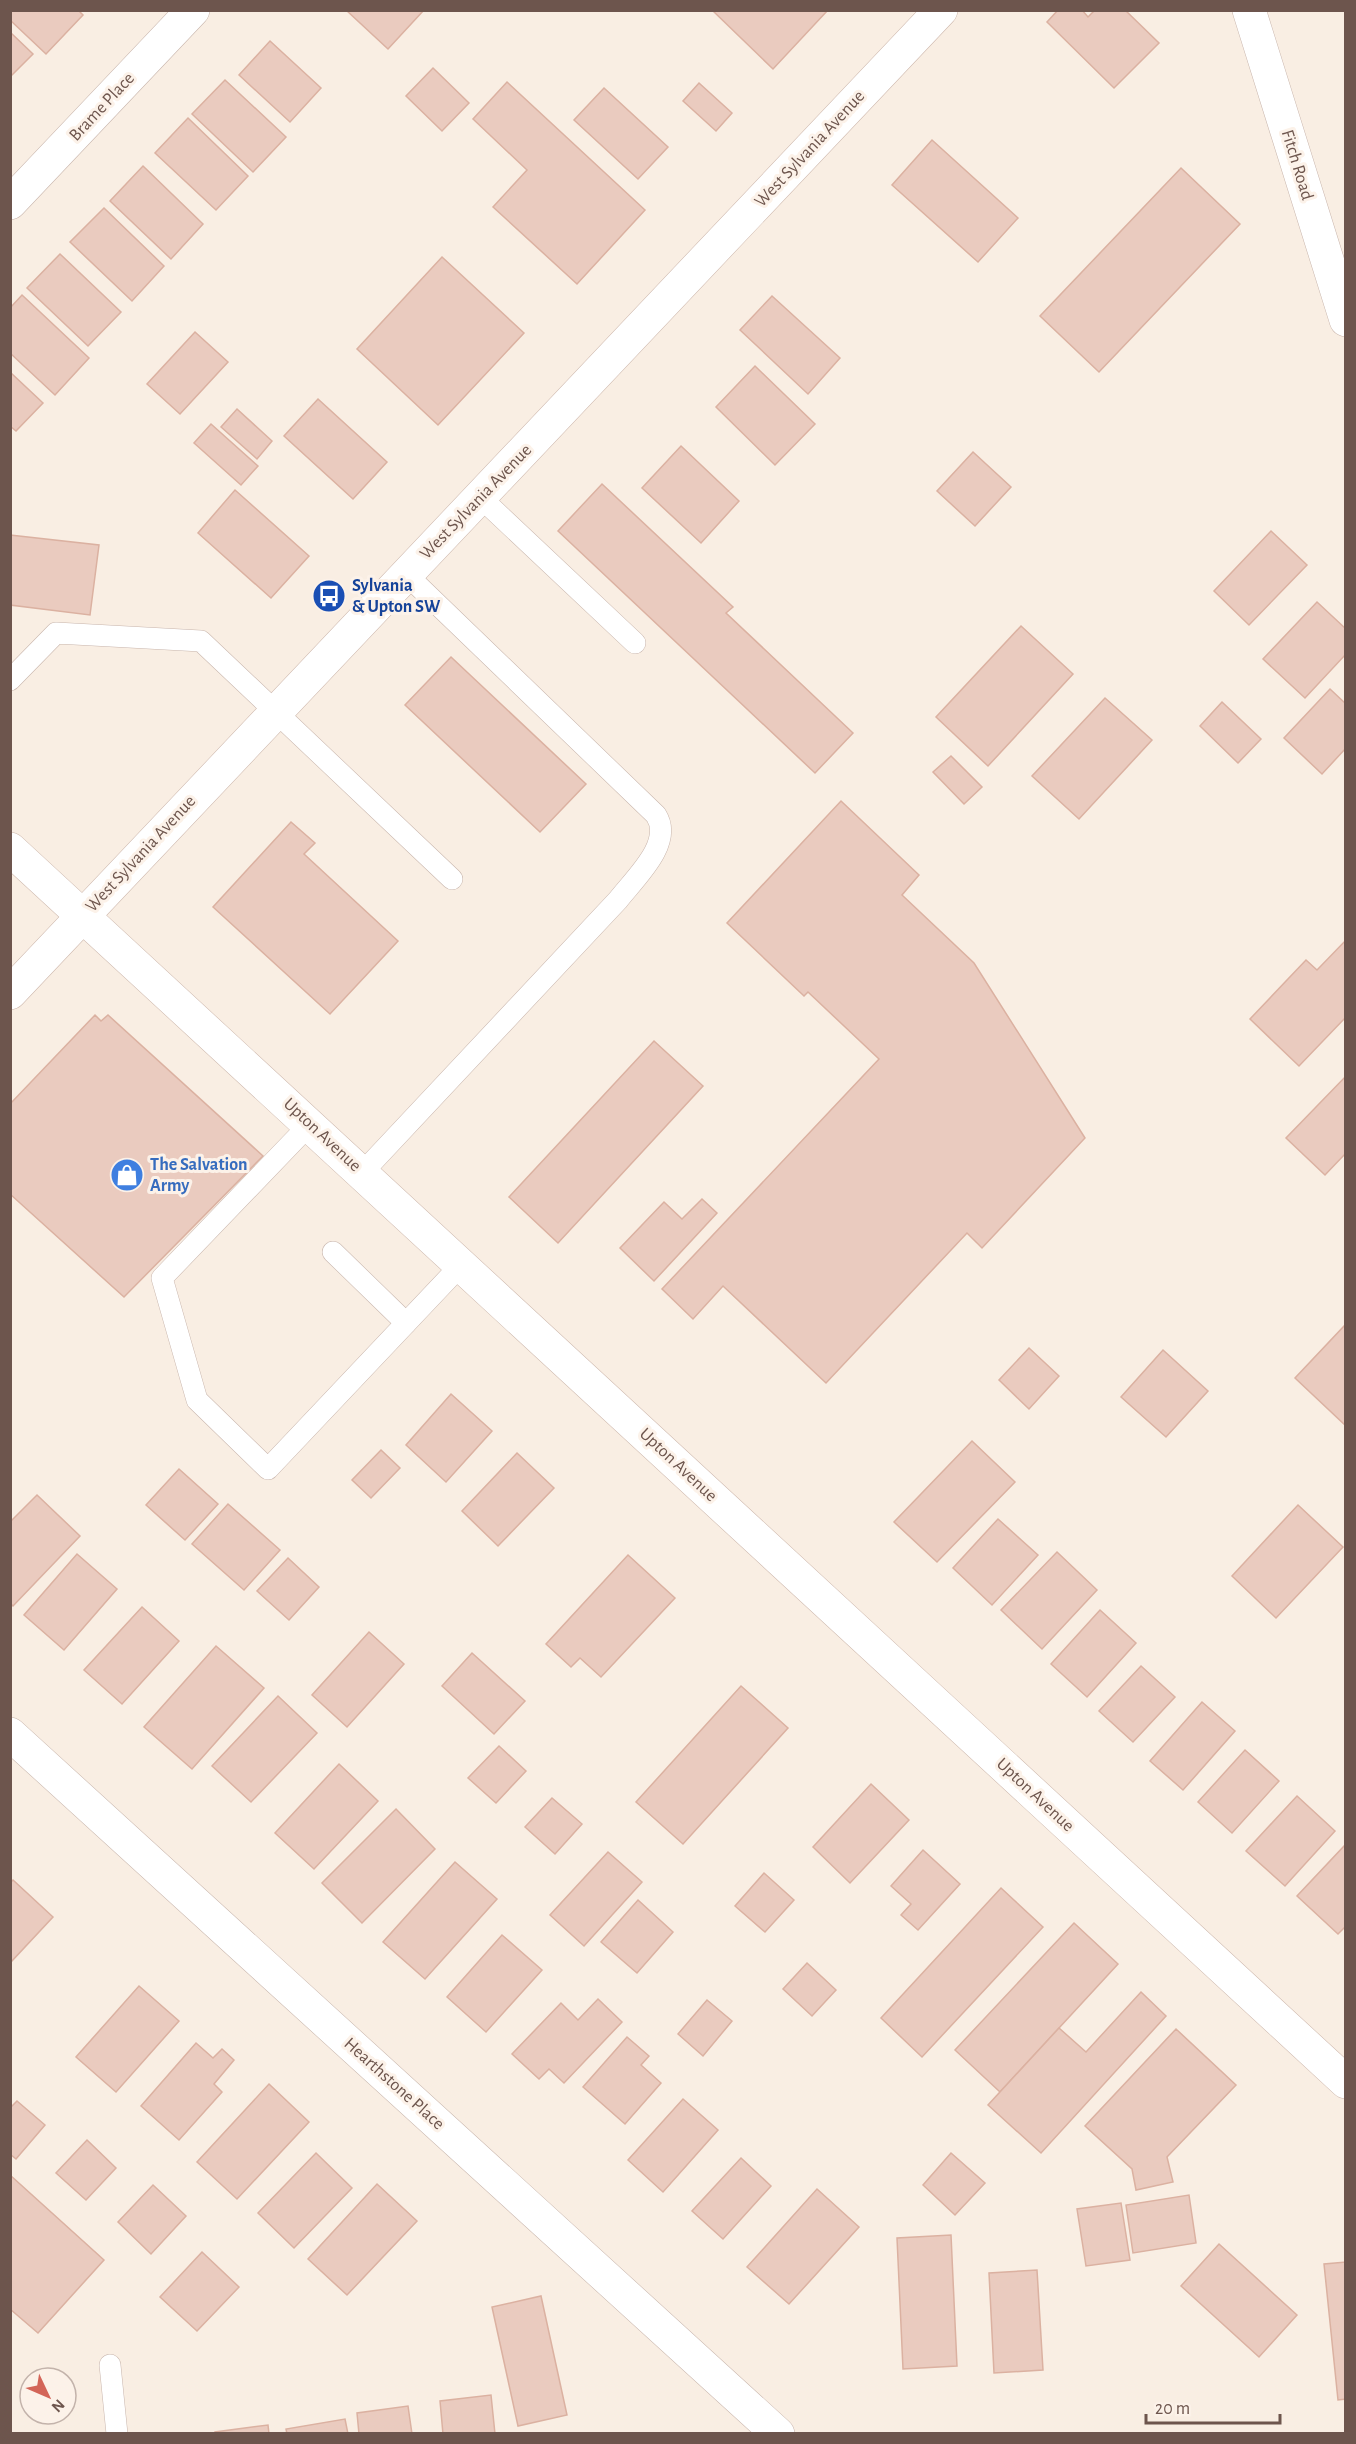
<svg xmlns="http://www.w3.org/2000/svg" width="1356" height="2444" font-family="'Alegreya Sans',sans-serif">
<rect width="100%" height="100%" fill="#f9eee3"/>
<g fill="#eacbbf" stroke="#dbb1a1" stroke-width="1.5">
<polygon points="10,10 78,10 83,15 46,54 10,20"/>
<polygon points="346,10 424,10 388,49"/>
<polygon points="712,10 828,10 773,69"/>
<polygon points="1058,10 1082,10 1088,17 1095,10 1125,10 1159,43 1114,88 1047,22"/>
<polygon points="10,32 33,54 10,77"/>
<polygon points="270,41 321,88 290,122 239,75"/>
<polygon points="433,68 469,103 442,131 406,96"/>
<polygon points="225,80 286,137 253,172 192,114"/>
<polygon points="507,82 645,210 577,284 493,207 527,170 473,119"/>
<polygon points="699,83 732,113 716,131 683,101"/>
<polygon points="604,88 668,147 638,179 574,120"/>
<polygon points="188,118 248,176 216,210 155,153"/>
<polygon points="932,140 1018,218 978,262 892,185"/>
<polygon points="143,166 203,224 171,259 110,201"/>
<polygon points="1181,168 1240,224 1099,372 1040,316"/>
<polygon points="104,208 164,266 132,301 70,242"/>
<polygon points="60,254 121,312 88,346 27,288"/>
<polygon points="442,257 524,333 438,425 357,349"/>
<polygon points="22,295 89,358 55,395 10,353 10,308"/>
<polygon points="772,296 840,358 808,394 740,330"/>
<polygon points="195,332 228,362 180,414 147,384"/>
<polygon points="755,366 815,424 775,465 716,407"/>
<polygon points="10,372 43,403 16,431 10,426"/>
<polygon points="318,399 387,462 353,499 284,436"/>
<polygon points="237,409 272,441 257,459 221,427"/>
<polygon points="211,424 258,466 241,485 194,443"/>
<polygon points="681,446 739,501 701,543 642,488"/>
<polygon points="973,452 1011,487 975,526 937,491"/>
<polygon points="602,484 733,607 726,613 853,733 815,773 558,531"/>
<polygon points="235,490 309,556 271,598 198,533"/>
<polygon points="1271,531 1307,565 1249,625 1214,591"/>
<polygon points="10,535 99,545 90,615 10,605"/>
<polygon points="1317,602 1346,629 1346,654 1305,698 1263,659"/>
<polygon points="1021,626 1073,674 988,766 936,717"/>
<polygon points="451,657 586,784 540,832 405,705"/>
<polygon points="1330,689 1346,704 1346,748 1322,774 1284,738"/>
<polygon points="1105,698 1152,740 1079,819 1032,776"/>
<polygon points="1222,702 1261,739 1238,763 1200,726"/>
<polygon points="951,756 982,787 964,804 933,772"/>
<polygon points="841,801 919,875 902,895 974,963 1085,1138 982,1248 967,1233 826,1383 723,1286 693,1319 662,1289 879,1059 808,992 804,996 727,923"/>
<polygon points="291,822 315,843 304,854 398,941 330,1014 213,907"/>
<polygon points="1346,940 1346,1017 1299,1066 1250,1019 1306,960 1317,970"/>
<polygon points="95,1015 101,1021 108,1015 263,1156 124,1297 10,1194 10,1104"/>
<polygon points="654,1041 703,1086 558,1243 509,1197"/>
<polygon points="1346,1076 1346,1153 1325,1175 1286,1138"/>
<polygon points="702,1199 717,1213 654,1281 620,1248 664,1202 682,1219"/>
<polygon points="1346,1324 1346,1426 1295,1378"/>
<polygon points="1029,1348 1059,1376 1029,1409 999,1380"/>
<polygon points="1163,1350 1208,1391 1166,1437 1121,1397"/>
<polygon points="451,1394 492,1431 446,1482 406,1445"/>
<polygon points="972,1441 1015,1482 937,1562 894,1522"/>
<polygon points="381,1450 400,1468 371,1498 352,1480"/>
<polygon points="517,1453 554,1488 498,1546 462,1511"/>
<polygon points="179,1469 218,1504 185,1540 146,1505"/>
<polygon points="37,1495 80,1536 13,1606 10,1603 10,1522"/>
<polygon points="228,1504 280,1550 244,1590 192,1544"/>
<polygon points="1298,1505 1343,1547 1276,1618 1232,1576"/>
<polygon points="998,1519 1038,1555 992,1605 953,1568"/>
<polygon points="1057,1552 1097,1590 1042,1649 1001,1610"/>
<polygon points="77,1554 117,1589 64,1650 24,1615"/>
<polygon points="628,1555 675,1598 601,1677 580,1658 571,1667 546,1644"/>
<polygon points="288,1558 319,1587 289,1620 257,1591"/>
<polygon points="142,1607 179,1641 122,1704 84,1670"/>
<polygon points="1100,1610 1136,1643 1087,1697 1051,1664"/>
<polygon points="369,1632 404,1664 347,1727 312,1695"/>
<polygon points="216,1646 264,1688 192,1769 144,1727"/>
<polygon points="472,1653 525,1701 494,1734 442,1686"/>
<polygon points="1141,1666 1175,1697 1133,1742 1099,1711"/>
<polygon points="741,1686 788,1728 683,1844 636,1802"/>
<polygon points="278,1696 317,1733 251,1802 212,1766"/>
<polygon points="1202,1702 1235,1731 1183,1790 1150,1761"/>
<polygon points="499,1746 526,1771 496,1803 468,1778"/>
<polygon points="1245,1750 1279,1781 1232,1833 1198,1802"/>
<polygon points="339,1764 378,1801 314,1869 275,1833"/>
<polygon points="871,1784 909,1820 850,1883 813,1847"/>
<polygon points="1297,1796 1335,1831 1285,1886 1246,1851"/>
<polygon points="552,1798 582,1824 555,1854 525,1827"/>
<polygon points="396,1809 435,1849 362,1923 322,1883"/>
<polygon points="1346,1844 1346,1926 1338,1934 1297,1896"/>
<polygon points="923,1850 960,1884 918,1930 901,1915 911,1904 891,1886"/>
<polygon points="608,1852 642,1882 584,1946 550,1915"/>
<polygon points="455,1862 497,1899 425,1979 383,1942"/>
<polygon points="764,1873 794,1900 765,1932 735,1906"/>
<polygon points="13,1880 53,1917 10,1963 10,1883"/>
<polygon points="1001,1888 1043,1927 922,2057 881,2018"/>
<polygon points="638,1900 673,1932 637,1973 601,1942"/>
<polygon points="1074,1923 1118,1964 1000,2092 955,2050"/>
<polygon points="502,1935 542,1970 486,2032 447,1997"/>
<polygon points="807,1963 836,1990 812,2016 783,1989"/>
<polygon points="139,1986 179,2021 116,2092 76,2057"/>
<polygon points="1141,1992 1166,2016 1041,2153 988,2105 1059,2028 1086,2052"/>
<polygon points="598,1999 622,2022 564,2083 549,2069 539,2079 512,2054 561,2003 578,2020"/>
<polygon points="707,2000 732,2021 703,2056 678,2034"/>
<polygon points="1176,2029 1236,2085 1167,2157 1173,2182 1136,2190 1132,2169 1085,2126"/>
<polygon points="627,2037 649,2056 641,2065 661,2083 625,2124 583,2087"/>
<polygon points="196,2043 213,2058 222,2049 234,2060 214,2084 222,2092 179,2140 141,2106"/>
<polygon points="269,2084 309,2122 237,2199 197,2162"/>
<polygon points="683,2099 718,2130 663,2192 628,2160"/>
<polygon points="17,2101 45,2125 16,2159 10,2154 10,2108"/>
<polygon points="87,2140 116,2168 86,2200 56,2173"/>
<polygon points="316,2153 352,2188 294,2248 258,2213"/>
<polygon points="951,2153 985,2183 955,2215 923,2185"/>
<polygon points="741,2158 771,2186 723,2239 692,2211"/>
<polygon points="10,2175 104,2260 38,2333 10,2309"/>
<polygon points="377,2184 417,2221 347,2295 308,2259"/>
<polygon points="153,2185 186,2216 151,2254 118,2222"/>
<polygon points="817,2189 859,2227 789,2304 747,2267"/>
<polygon points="1189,2195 1196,2243 1133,2253 1126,2205"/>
<polygon points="1121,2203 1130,2260 1086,2266 1077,2209"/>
<polygon points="951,2235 957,2366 903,2369 897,2238"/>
<polygon points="1219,2244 1297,2315 1259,2357 1181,2286"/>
<polygon points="202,2252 239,2287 197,2331 160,2297"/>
<polygon points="1346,2262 1346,2399 1338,2400 1324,2264"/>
<polygon points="1037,2270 1043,2370 994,2373 989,2273"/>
<polygon points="541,2296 567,2415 518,2426 492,2307"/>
<polygon points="491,2395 495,2434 443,2434 440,2401"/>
<polygon points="408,2406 412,2434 359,2434 357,2413"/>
<polygon points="345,2419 348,2434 287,2434 286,2429"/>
<polygon points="268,2425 269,2434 215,2434 215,2432"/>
</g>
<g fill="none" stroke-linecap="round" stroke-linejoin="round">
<g stroke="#c8b5ac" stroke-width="22">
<g id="lane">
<polyline points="480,497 635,643"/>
<polyline points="10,680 56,633 201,641 452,879"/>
<polyline points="310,1124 162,1278 197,1400 268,1469 461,1265"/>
<path d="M362 1173 618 900C635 878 674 843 656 815L407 575"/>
<polyline points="333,1252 406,1323"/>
<polyline points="110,2365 117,2434"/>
</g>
</g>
<g stroke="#c8b5ac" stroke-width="34">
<g id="street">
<polyline points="1249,10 1346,320"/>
<polyline points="10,203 193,10"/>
<polyline points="10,1734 778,2434"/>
</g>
</g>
<g stroke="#cdb7ac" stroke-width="34">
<g id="secondary">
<polyline points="10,849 1346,2082"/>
<polyline points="10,993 941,10"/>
</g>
</g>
<use href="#lane" stroke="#fff" stroke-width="21"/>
<use href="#street" stroke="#fff" stroke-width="33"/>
<use href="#secondary" stroke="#fff" stroke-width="33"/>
</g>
<defs>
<g id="bus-disc" transform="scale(1.725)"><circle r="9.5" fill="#1a4fb4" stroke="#fcf2e9"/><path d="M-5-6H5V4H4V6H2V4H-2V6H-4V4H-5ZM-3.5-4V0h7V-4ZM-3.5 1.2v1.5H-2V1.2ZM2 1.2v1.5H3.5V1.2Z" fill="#fff"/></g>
<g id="shop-disc" transform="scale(1.725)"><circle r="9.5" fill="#3f7fe0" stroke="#fcf2e9"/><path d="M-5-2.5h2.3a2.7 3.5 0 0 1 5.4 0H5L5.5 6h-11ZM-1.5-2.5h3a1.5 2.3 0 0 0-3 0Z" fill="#fff"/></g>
</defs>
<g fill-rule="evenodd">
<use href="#bus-disc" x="329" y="596"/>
<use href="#shop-disc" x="127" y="1175"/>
</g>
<g text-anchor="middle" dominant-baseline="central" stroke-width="6" stroke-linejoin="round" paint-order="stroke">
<g font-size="18" fill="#6d554d" stroke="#fcf2e9">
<text transform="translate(102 107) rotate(-47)">Brame Place</text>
<text transform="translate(810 149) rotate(-47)">West Sylvania Avenue</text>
<text transform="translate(1297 165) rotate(73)">Fitch Road</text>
<text transform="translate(476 502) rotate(-46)">West Sylvania Avenue</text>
<text transform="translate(141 854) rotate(-47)">West Sylvania Avenue</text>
<text transform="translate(322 1135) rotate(43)">Upton Avenue</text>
<text transform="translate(678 1465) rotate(43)">Upton Avenue</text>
<text transform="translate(1035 1795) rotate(43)">Upton Avenue</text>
<text transform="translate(394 2084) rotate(42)">Hearthstone Place</text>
</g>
<g font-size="18" font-weight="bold" fill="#164399" stroke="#fcf2e9" text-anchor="start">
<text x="352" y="586">Sylvania<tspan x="352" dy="21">&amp; Upton SW</tspan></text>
</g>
<g font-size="18" font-weight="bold" fill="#366cbe" stroke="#fcf2e9" text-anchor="start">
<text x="150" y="1165">The Salvation<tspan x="150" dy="21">Army</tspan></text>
</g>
</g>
<rect width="1356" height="2444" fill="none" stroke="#6d554d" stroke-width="24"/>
<g transform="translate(48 2396) rotate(134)"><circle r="28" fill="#fcf2e9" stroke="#c3b3ab" stroke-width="1.5"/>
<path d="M0-4.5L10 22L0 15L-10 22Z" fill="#d36558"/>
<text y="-9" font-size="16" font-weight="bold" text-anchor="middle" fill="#6d554d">N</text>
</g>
<path d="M1146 2414v9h134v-9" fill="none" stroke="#6d554d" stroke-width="3"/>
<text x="1155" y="2414" font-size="18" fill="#6d554d" stroke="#fcf2e9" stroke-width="4.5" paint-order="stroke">20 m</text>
</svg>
